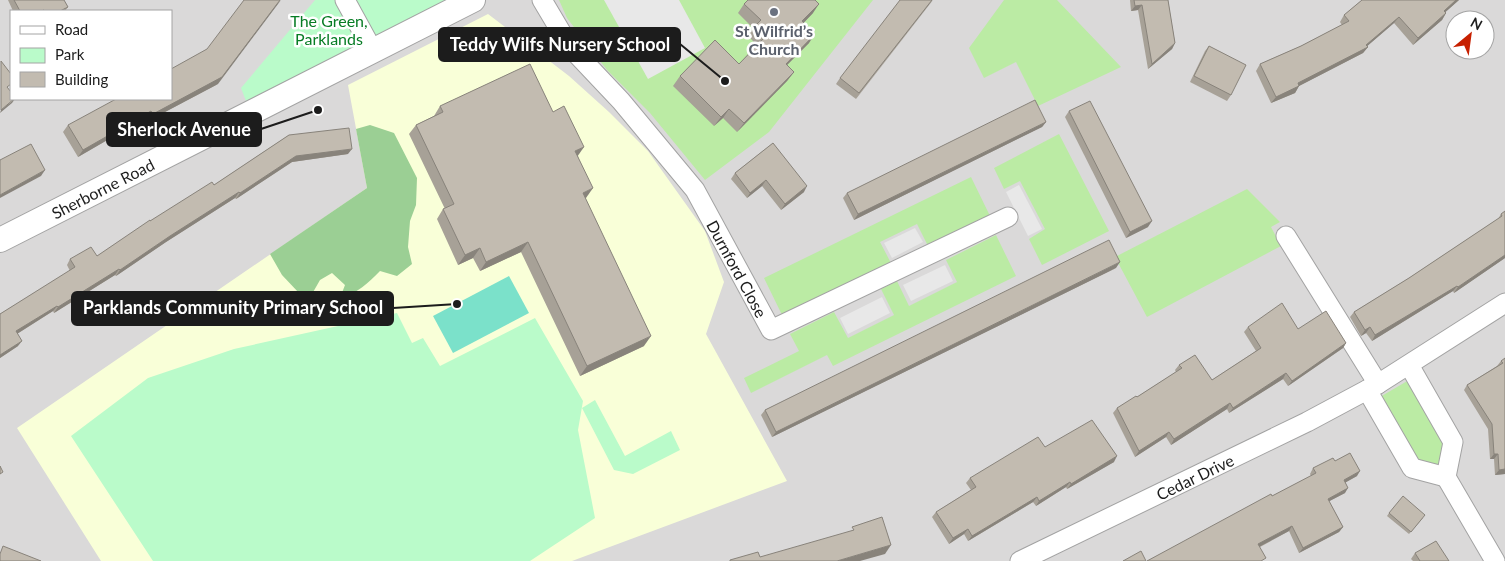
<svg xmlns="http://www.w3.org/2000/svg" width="1505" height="561" font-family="Lato,sans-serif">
<rect width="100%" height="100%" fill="#eeebe1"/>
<path fill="#dad9d9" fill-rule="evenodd" d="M0 0H1505V561H0ZM11 11H171V99H11ZM1455 20H1485V50H1455Z"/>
<polygon fill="#f9ffd8" points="488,14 569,76 609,112 648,151 705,231 724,282 706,334 787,481 572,561 101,561 17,428 367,188 348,85"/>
<g fill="#bbeba4">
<polygon points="559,0 873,0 769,132 705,180 650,113 607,70 567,18"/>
<polygon points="1004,0 1057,0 1121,67 1038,106 1016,62 984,78 969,48"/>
<polygon points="1059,134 1109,231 1042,265 1029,239 1045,229 1020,181 1004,189 994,168"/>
<polygon points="971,177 991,218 929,248 917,224 880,242 892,265 783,317 764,278"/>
<polygon points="1247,189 1280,222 1271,227 1281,246 1147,317 1115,257"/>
<polygon points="996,235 1016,276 833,366 827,355 751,393 744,378 799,351 790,334 834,312 848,338 894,315 881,289 897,281 909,306 957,282 946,260"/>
<polygon points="1409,380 1446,443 1442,468 1417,461 1380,397"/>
</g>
<path fill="#9bcf94" d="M370 125 394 133 417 178 416 205 410 221 408 247 412 264 397 276 380 271C368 283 357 294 340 298L345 285 332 273 320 280 312 294 299 293 282 275 270 254 367 188 356 129Z"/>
<g fill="#bafbca">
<polygon points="315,0 453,0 246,101 241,88"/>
<polygon points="397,313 412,343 423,338 440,366 535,318 583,401 578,430 595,518 530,561 153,561 71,436 148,378 234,349"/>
<polygon points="595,400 625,456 671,431 680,450 633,474 614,470 582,408"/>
</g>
<polygon fill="#7be1ca" points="509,276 529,313 453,353 433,316"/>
<g fill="#e8e8e8">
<polygon points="604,0 679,0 705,48 648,79"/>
<polygon points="1019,185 1042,229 1028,236 1006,192"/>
<polygon points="915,228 923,242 892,258 884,243"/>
<polygon points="945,265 953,281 911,301 903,285"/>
<polygon points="882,297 890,313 848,334 840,318"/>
</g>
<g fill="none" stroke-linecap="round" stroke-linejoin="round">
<g stroke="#a3a3a3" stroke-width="21">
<g id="minor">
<polyline points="345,0 373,51"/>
<path id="s1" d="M542 0 570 47 621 101 695 190 771 330 1008 217"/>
<polyline points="1286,236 1378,384"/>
<polyline points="1409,365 1453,442 1446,477 1495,561"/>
<polyline points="1367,390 1412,468 1446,477"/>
<path id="s2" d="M1020 561 1307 422 1378 384 1505 303"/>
</g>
</g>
<g stroke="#a3a3a3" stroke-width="26">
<g id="tertiary">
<path id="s3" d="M0 240 473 0"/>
</g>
</g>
<use href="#minor" stroke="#fff" stroke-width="19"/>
<use href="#tertiary" stroke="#fff" stroke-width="24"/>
</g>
<g fill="#a7a197">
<polygon points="8,0 64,0 68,7 65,11 13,11"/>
<polygon points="933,0 856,99 836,84 840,78"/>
<polygon points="1130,0 1168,0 1175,43 1172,49 1148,69 1138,10 1131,11"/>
<polygon points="1362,0 1459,0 1445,12 1446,13 1442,20 1413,45 1394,23 1367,46 1368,47 1363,53 1299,86 1295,93 1271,103 1256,71 1260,64 1301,46 1342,25 1340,22 1344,15"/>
<polygon points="744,4 813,13 804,22 809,43 787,65 794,72 787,81 737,132 723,118 714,126 673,86 680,76 739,64 757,45 748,36 753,28 738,13"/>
<polygon points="1209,46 1231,95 1227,101 1190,82 1205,51"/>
<polygon points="218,84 148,121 147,117 78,157 63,132 68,125"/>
<polygon points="440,106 553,112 578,156 586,198 585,198 644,346 580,376 521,252 480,271 473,258 458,265 437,219 443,209 445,209 409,134 416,125 434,116"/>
<polygon points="1069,111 1148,227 1126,238 1065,117"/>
<polygon points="1046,122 1042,127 854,220 843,198 847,193"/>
<polygon points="289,135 348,154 292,162 236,199 235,198 166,242 116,276 115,275 54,313 53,311 17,334 18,346 0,358 0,314 70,271 67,265 70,259 97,256 150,221 214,185"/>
<polygon points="773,143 804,192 781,210 762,186 747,198 731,179 735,173"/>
<polygon points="1505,211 1505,258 1454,293 1453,291 1372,341 1366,333 1361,336 1350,317 1354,312 1409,278 1498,219 1501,214"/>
<polygon points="1116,268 772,437 761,415 765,410"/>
<polygon points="1248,327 1298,329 1346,343 1343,348 1288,386 1283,379 1229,413 1227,409 1171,445 1166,437 1135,457 1113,413 1117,408 1137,397 1176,372 1175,370 1179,365 1212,380 1256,351 1244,332"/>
<polygon points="1505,358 1505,474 1495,475 1494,459 1490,459 1488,429 1464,390 1467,385 1497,366 1501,361"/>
<polygon points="1045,447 1114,462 1067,489 1066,487 1036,506 1033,502 968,541 964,534 949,544 932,517 936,512 971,490 966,483 970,478"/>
<polygon points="1335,461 1357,476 1346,482 1345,493 1329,501 1343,527 1339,532 1299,553 1289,531 1260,547 1147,561 1311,476 1310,474 1313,468"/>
<polygon points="1389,513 1423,518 1409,534 1387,516"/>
<polygon points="1415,553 1449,561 1413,561 1411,559"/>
</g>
<g fill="#88837b">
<polygon points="281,0 218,84 148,121 153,114"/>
<polygon points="1456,0 1459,0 1440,17 1444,11"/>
<polygon points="819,4 813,13 796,31 802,21"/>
<polygon points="1142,5 1138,10 1131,11 1135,6"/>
<polygon points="1446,13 1442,20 1413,45 1418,38"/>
<polygon points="1399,17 1394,23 1365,48 1368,47 1363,53 1299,86 1295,93 1271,103 1276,97 1298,83 1366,45"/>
<polygon points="815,34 809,43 779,73 786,64"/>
<polygon points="1175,43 1172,49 1148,69 1152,64"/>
<polygon points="794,72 787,81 737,132 744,123"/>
<polygon points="15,99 12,103 0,113 1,110"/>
<polygon points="729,109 723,118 714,126 721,117"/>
<polygon points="151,111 147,117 78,157 83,150"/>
<polygon points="1046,122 1042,127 854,220 858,214"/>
<polygon points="584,147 577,157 575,151"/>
<polygon points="352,149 348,154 292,162 236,199 240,193 296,156"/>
<polygon points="45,170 41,176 0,198 0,195"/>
<polygon points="766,180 762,186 747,198 750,193"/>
<polygon points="807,186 804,192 781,210 785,204"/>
<polygon points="593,188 586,198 576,202 583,193"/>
<polygon points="239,192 235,198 166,242 116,276 120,270 170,236"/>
<polygon points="1152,221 1148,227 1126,238 1130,232"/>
<polygon points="528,242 521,252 480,271 486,262"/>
<polygon points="480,248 473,258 458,265 465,255"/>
<polygon points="1505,255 1505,258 1454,293 1458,287"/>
<polygon points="1120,262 1116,268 772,437 776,432"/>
<polygon points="119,269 115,275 54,313 58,307"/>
<polygon points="1457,286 1453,291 1372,341 1375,335"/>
<polygon points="57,306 53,311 12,337 16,331"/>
<polygon points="1370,327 1366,333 1361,336 1365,330"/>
<polygon points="651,336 644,346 580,376 587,366"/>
<polygon points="22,341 18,346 0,358 0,355"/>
<polygon points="1346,343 1343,348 1288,386 1292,381"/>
<polygon points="1286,373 1283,379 1229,413 1233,408"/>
<polygon points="1230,403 1227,409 1171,445 1174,439"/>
<polygon points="1169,432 1166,437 1135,457 1139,451"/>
<polygon points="1494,454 1498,454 1494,459 1490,459"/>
<polygon points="1117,456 1114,462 1067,489 1071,484"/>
<polygon points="1505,469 1505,474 1495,475 1499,470"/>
<polygon points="1360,471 1357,476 1341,485 1344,480"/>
<polygon points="1070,482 1066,487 1036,506 1039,501"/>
<polygon points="1348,488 1345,493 1324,504 1328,499"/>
<polygon points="1037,497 1033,502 968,541 972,536"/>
<polygon points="1292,526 1289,531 1255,549 1258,544"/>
<polygon points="1343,527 1339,532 1299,553 1303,548"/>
<polygon points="968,529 964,534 949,544 953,538"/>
<polygon points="891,545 885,554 860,561 837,561"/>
</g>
<g fill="#c2bbb0" stroke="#88837b">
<polygon points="14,0 64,0 68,7 60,11 45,11 44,10 41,11 20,11"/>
<polygon points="244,0 280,0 222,77 153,114 151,111 83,150 68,125 116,99 171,99 171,69 207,49"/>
<polygon points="748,0 815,0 819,4 802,21 815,34 786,64 794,72 744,123 729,109 721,117 680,76 715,40 739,64 765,37 755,26 761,20 744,4"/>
<polygon points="900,0 932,0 859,93 840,78"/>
<polygon points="1134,0 1168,0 1175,43 1152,64 1142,5 1135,6"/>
<polygon points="1362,0 1456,0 1444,11 1446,13 1418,38 1399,17 1366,45 1368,47 1298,83 1299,86 1276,97 1260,64 1301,46 1349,21 1344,15"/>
<polygon points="1209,46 1246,65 1231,95 1194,76"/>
<polygon points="1,61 11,74 11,84 7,87 11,92 11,99 14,99 1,110"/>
<polygon points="530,64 553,112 564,106 584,147 575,151 593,188 583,193 651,336 587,366 528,242 486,262 480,248 465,255 443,209 454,204 416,125 443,112 440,106"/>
<polygon points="1035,100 1046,122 858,214 847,193"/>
<polygon points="1090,101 1152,221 1130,232 1069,111"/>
<polygon points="349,128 352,149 296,156 240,193 239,192 170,236 120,270 119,269 58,307 57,306 16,331 22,341 0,355 0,314 75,267 70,259 91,247 97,256 150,220 150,221 212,182 214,185 289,135"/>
<polygon points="773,143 807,186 785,204 766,180 750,193 735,173"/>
<polygon points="31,144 45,170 0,195 0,160"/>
<polygon points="1505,211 1505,255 1458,287 1457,286 1375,335 1370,327 1365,330 1354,312 1409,278 1502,216 1501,214"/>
<polygon points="1109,240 1120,262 776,432 765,410"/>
<polygon points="1282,303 1298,329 1326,311 1346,343 1292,381 1286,373 1233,408 1230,403 1174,439 1169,432 1139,451 1117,408 1136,396 1137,397 1182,368 1179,365 1195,355 1212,380 1261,348 1248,327"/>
<polygon points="1505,358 1505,469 1499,470 1498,454 1494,454 1492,424 1467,385 1503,363 1501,361"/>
<polygon points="1092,420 1117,456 1071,484 1070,482 1039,501 1037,497 972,536 968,529 953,538 936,512 976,487 970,478 1038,437 1045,447"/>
<polygon points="1350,453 1360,471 1344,480 1348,488 1328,499 1343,527 1303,548 1292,526 1258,544 1266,558 1261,561 1147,561 1271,494 1272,496 1316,473 1313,468 1333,458 1335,461"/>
<polygon points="0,466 3,472 0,474"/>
<polygon points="1403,496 1425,515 1411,532 1389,513"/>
<polygon points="882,517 891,545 837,561 730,561 730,560 758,552 760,557 854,530 852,527"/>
<polygon points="1436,541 1449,561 1420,561 1415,553"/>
<polygon points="3,546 41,561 0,561 0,554"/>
<polygon points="1141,551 1146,561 1123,561"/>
</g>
<circle fill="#6b7280" stroke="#fff" stroke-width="2" cx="774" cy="12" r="5"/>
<g text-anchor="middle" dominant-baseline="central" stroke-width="5" stroke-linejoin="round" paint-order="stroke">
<g font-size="16" fill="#077c24" stroke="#fff">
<text x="329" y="20">The Green,<tspan x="329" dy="18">Parklands</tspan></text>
</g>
<g font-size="16" font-weight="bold" fill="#5b616d" stroke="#fff">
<text x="774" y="30">St Wilfrid’s<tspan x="774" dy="18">Church</tspan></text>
</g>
<g font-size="16" fill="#1c1c1c" stroke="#fff">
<text stroke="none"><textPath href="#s3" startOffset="115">Sherborne Road</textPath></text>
<text stroke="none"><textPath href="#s1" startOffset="334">Durnford Close</textPath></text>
<text stroke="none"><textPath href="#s2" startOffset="194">Cedar Drive</textPath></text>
</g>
</g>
<path fill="none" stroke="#1c1c1c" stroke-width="2" d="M725 81L680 44M318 110L261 129M457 304L393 308"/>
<g fill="#1c1c1c" stroke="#fff" stroke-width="2">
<circle cx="725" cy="81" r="5"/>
<circle cx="318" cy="110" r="5"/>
<circle cx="457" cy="304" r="5"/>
</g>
<g fill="#1c1c1c" stroke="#1c1c1c" stroke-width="2">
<rect x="439" y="28" width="241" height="33" rx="5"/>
<rect x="107" y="113" width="154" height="33" rx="5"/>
<rect x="72" y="292" width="321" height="33" rx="5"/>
</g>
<g font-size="18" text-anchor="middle" font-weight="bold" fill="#fff">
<text x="560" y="51">Teddy Wilfs Nursery School</text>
<text x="184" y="136">Sherlock Avenue</text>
<text x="233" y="314">Parklands Community Primary School</text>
</g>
<rect x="10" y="10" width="162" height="90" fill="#ffffff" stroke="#a4a4a4"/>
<rect x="20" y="26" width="25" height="8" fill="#ffffff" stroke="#a4a4a4"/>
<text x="55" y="35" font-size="15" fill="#1c1c1c">Road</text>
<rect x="20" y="48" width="25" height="15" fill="#bafbca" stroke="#a4a4a4"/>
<text x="55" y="60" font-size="15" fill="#1c1c1c">Park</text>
<rect x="20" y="72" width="25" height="15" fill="#c2bbb0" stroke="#a4a4a4"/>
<text x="55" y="85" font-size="15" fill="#1c1c1c">Building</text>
<g transform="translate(1470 35) rotate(29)"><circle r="24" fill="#ffffff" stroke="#a4a4a4"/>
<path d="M0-4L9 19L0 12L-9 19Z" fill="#c72000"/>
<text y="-8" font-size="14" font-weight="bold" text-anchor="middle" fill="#1c1c1c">N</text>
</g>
</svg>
